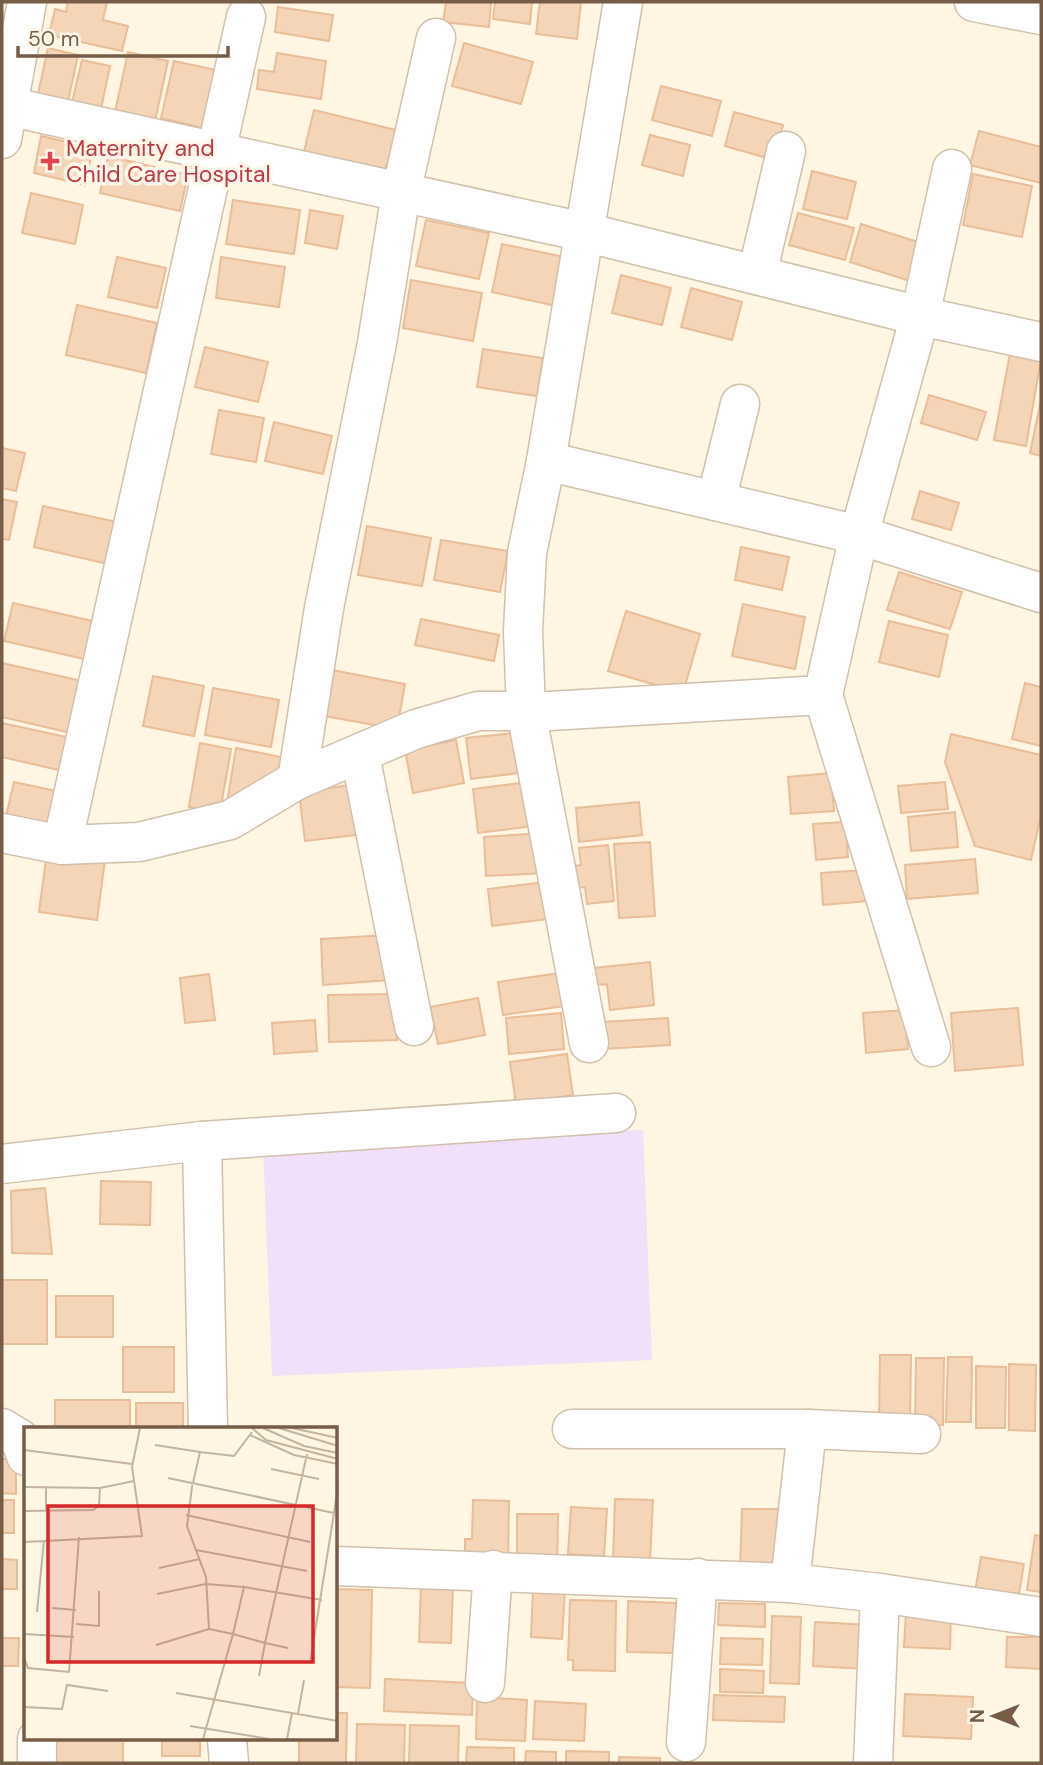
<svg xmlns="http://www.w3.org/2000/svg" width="1043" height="1765" font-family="'DM Sans',sans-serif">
<rect width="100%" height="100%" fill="#fef5e2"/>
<polygon fill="#f2dffa" points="643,1130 652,1360 272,1376 263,1146"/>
<g fill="#f5d5b8" stroke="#e8bd98" stroke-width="2">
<polygon points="68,2 107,2 103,20 128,26 122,51 49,35 55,9 66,12"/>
<polygon points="446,2 491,2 489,27 443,22"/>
<polygon points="495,2 532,2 530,24 493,19"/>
<polygon points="540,2 581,2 577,39 536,34"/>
<polygon points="278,7 333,15 329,41 275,32"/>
<polygon points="464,43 533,62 521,104 452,86"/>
<polygon points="48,48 78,55 67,106 37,99"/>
<polygon points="128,52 168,61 155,121 115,112"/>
<polygon points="277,53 326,61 321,99 257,89 259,70 274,72"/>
<polygon points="82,60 110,66 101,109 72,102"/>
<polygon points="174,61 216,70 203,128 161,118"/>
<polygon points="661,86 721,101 712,136 652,120"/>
<polygon points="314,110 396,130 384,176 303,156"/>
<polygon points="734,112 783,125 774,160 725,146"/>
<polygon points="979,131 1041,147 1041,183 970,165"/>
<polygon points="650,135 690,145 683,176 642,165"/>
<polygon points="41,136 93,148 85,185 34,173"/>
<polygon points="108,156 188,175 180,211 100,193"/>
<polygon points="812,171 856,182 847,219 803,209"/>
<polygon points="973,174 1032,186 1022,237 963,225"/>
<polygon points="31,193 83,205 75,244 22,233"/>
<polygon points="233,200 300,210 294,254 226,244"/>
<polygon points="310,210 343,216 337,249 305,243"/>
<polygon points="798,213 854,228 845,260 789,245"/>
<polygon points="426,220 489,233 479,279 416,266"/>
<polygon points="861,224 921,243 910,281 850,262"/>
<polygon points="502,244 574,259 565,308 492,292"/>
<polygon points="117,257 166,268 157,308 108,297"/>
<polygon points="221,257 285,267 279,307 216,298"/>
<polygon points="621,275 671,288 662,325 612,313"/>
<polygon points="411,280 482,293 473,341 403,328"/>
<polygon points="691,288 742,302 732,340 681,327"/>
<polygon points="77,305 157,323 146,373 66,355"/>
<polygon points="205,347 268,362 258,402 195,387"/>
<polygon points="483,349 543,358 537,396 477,387"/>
<polygon points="1010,353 1041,359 1026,446 994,440"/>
<polygon points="929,395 986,412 977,440 921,423"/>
<polygon points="1041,399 1041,456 1030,453"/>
<polygon points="219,410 264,418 256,462 211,454"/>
<polygon points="274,422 332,436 323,474 265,461"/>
<polygon points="2,448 25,453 16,491 2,488"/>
<polygon points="920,491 959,503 951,530 912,519"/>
<polygon points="2,499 17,502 9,540 2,539"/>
<polygon points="43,506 117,522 108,564 34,547"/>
<polygon points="367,526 431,538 422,586 358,575"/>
<polygon points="441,540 508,551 500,592 434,580"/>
<polygon points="741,547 789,557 782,590 735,580"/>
<polygon points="899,572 962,592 950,629 887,610"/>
<polygon points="13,603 97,622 89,660 4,641"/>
<polygon points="743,604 805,617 795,669 732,656"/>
<polygon points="626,611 700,634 683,693 608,671"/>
<polygon points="421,619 499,635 494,661 415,645"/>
<polygon points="889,621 948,635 939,677 879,662"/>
<polygon points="2,663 82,681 71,733 2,717"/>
<polygon points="332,670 405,684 397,729 324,716"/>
<polygon points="153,676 204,686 194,736 143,726"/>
<polygon points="1025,683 1041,687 1041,746 1012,739"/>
<polygon points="213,688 279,700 271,747 205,735"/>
<polygon points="2,723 71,738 63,771 2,757"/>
<polygon points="514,733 519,773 471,779 466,738"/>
<polygon points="951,734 1041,755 1041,815 1031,860 975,846 945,762"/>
<polygon points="456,740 464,783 413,793 405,750"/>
<polygon points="200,743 231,749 220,812 189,807"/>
<polygon points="236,748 281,757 277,784 227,803"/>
<polygon points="831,773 834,811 791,814 788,777"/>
<polygon points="14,782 61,792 51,839 3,829"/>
<polygon points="529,782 534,826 478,833 473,789"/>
<polygon points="945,782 948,809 901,813 898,786"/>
<polygon points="358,784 364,834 305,841 299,792"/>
<polygon points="639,802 642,835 579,842 576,808"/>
<polygon points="955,812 958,847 911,851 908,817"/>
<polygon points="845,822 848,857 816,860 813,824"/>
<polygon points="543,833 545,873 486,876 484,837"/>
<polygon points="650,842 655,916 619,918 614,844"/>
<polygon points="608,845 614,901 587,904 585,887 575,888 573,866 581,865 579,848"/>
<polygon points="47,852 105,860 97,920 39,912"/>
<polygon points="975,859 978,893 907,899 905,865"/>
<polygon points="864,870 867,901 823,905 821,873"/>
<polygon points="545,882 549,919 492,926 488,889"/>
<polygon points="387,935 390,980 323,985 321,939"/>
<polygon points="650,962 654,1005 610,1010 607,984 596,985 594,968"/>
<polygon points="560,973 565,1006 503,1015 498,982"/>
<polygon points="209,974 215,1020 185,1023 180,978"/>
<polygon points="396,994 397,1040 329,1042 328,995"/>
<polygon points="478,998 485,1035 438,1044 430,1007"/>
<polygon points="1018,1008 1023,1065 955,1071 951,1013"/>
<polygon points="905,1010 908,1049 866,1053 863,1013"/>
<polygon points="561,1013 564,1049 509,1054 506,1018"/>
<polygon points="668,1018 670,1045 603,1049 602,1022"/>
<polygon points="315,1020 317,1051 274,1054 272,1023"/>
<polygon points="567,1054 573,1095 516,1104 510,1062"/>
<polygon points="101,1181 151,1182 150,1225 100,1224"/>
<polygon points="45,1188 52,1254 12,1253 11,1191"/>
<rect x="2" y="1280" width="45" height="64"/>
<rect x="56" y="1296" width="57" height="41"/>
<rect x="123" y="1347" width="51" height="45"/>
<polygon points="880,1355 911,1355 910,1424 879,1423"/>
<polygon points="948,1357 972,1357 971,1422 946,1422"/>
<polygon points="916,1358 944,1358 943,1425 915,1425"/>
<polygon points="1009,1364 1036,1365 1035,1431 1009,1430"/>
<polygon points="976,1366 1006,1367 1005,1428 976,1428"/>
<rect x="55" y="1400" width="75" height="29"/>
<rect x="136" y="1403" width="47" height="26"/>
<polygon points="2,1459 16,1459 16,1494 2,1493"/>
<polygon points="615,1499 653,1500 650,1562 613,1560"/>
<rect x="2" y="1500" width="12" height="33"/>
<polygon points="473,1500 509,1501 508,1564 465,1563 465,1539 472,1539"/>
<polygon points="571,1507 607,1509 604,1556 568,1554"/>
<polygon points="742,1509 782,1509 780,1571 740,1570"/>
<polygon points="517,1514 558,1514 557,1570 517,1569"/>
<polygon points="1035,1535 1041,1536 1041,1592 1027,1590"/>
<polygon points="981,1557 1024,1564 1018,1600 975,1592"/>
<polygon points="2,1559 17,1560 17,1589 2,1589"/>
<polygon points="421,1584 453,1586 451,1643 419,1642"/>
<polygon points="336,1589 372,1590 370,1688 336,1687"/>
<polygon points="533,1589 565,1590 562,1639 531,1637"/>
<polygon points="570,1600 616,1601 615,1671 573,1670 573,1660 568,1660"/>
<polygon points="628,1601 676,1603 674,1653 627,1652"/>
<polygon points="719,1603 765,1604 765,1627 718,1625"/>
<polygon points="906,1613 951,1616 950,1649 904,1647"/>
<polygon points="772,1616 801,1617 799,1684 770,1683"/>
<polygon points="815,1622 869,1625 866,1669 813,1666"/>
<polygon points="1007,1637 1041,1637 1041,1669 1006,1667"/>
<polygon points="2,1638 19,1638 18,1666 2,1666"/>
<polygon points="721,1638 763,1639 762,1665 720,1664"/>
<polygon points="720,1669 764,1671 763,1693 720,1692"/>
<polygon points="385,1679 473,1683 472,1715 384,1711"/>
<polygon points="905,1694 973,1697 971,1739 903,1736"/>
<polygon points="714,1695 785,1697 784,1722 713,1720"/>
<polygon points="477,1697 527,1700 525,1741 476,1739"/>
<polygon points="535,1701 586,1704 584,1741 533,1739"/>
<polygon points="336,1713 347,1713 346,1763 299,1763 299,1739 336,1739"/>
<polygon points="357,1724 405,1725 404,1763 356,1763"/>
<polygon points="410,1725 459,1726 458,1763 409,1763"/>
<rect x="44" y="1739" width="79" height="24"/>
<rect x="162" y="1739" width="38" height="17"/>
<polygon points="467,1747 514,1748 514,1763 466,1763"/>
<polygon points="526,1751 556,1752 556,1763 525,1763"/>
<polygon points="566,1751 609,1752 609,1763 566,1763"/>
<polygon points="619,1757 660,1758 660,1763 619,1763"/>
</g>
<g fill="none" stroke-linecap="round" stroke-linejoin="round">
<g stroke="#d1c0ab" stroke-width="41">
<g id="minor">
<polyline points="974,2 1041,15"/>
<polyline points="2,105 584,232 920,316 859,535 1041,593"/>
<polyline points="2,139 27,2"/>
<polyline points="952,169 920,316 1041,342"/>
<polyline points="757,275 786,151"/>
<polyline points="546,461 527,553 523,631 526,711 589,1043"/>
<polyline points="716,501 740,404"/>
<polyline points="823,695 931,1047"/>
<polyline points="360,755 414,1026"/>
<polyline points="297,780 324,608 377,343 401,193 436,38"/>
<polyline points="2,833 62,845 139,842 230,820 297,780 416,729 478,711 549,711 823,695 859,535 546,461 623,2"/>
<polyline points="62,845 246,17"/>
<polyline points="202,1141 616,1113"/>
<polyline points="2,1164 202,1141 208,1429"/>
<polyline points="2,1428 20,1439 26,1456"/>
<polyline points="572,1429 807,1429 921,1434"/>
<polyline points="336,1566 790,1583 880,1593 1041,1617"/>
<polyline points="790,1583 807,1429"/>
<polyline points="485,1683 493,1570"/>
<polyline points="37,1739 37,1763"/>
<polyline points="227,1739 229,1763"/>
<polyline points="686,1742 698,1578"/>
<polyline points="873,1763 880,1593"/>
</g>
</g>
<use href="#minor" stroke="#fff" stroke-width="38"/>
</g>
<path fill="#e0444e" stroke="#fff8ea" stroke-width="2.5" d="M46.5 150.5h7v7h7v7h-7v7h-7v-7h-7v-7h7z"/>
<g text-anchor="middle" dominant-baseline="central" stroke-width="7" stroke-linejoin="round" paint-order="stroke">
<g font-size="23" fill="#be3a42" stroke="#fff8ea" text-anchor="start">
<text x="66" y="148">Maternity and<tspan x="66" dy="26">Child Care Hospital</tspan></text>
</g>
</g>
<g transform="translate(24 1427)">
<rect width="313" height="313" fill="#fef5e2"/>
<path fill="none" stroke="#c4b39f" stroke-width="2" d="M228 1 242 13 314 32M239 1 280 19 314 26M255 1 314 19M268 1 314 11M228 5 210 29 176 25 168 60 163 99 182 150 185 202 209 207 220 160 298 173M226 8 270 28 314 37M131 18 176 25M0 23 108 37M247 42 295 52M144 51 310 86 286 236M0 60 76 61 110 54M22 61V84M0 84 69 83 75 79 76 61M310 86 314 58M162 88 286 115M0 115 118 109 108 40 116 1M172 123 283 144M135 141 176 132M133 167 182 157 220 160M28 181 52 183M13 185 20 113M52 197 75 199V164M0 207 50 210M132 218 185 202M0 230 4 241 45 245 55 110M235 249 241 216 264 221M152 266 314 294M0 280 38 282 43 258 84 264M274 287 280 253M166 299 245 312M179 312 209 207 241 216 283 27M263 312 268 286"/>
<path fill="#d62828" fill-opacity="0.15" stroke="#d62828" stroke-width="3.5" d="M24 79H289V235H24Z"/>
<rect width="313" height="313" fill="none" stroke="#775c47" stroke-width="3.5"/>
</g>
<rect width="1043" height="1765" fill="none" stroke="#775c47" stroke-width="7"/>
<g transform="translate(994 1716) rotate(270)" stroke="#fff8ea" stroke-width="5" paint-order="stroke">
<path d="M0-5L12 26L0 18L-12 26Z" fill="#775c47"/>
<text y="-10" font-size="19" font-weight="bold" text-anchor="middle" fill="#775c47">N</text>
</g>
<path d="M18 46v10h210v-10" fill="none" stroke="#775c47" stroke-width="3.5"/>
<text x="28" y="46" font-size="21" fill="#775c47" stroke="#fff8ea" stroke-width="5" paint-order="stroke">50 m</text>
</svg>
